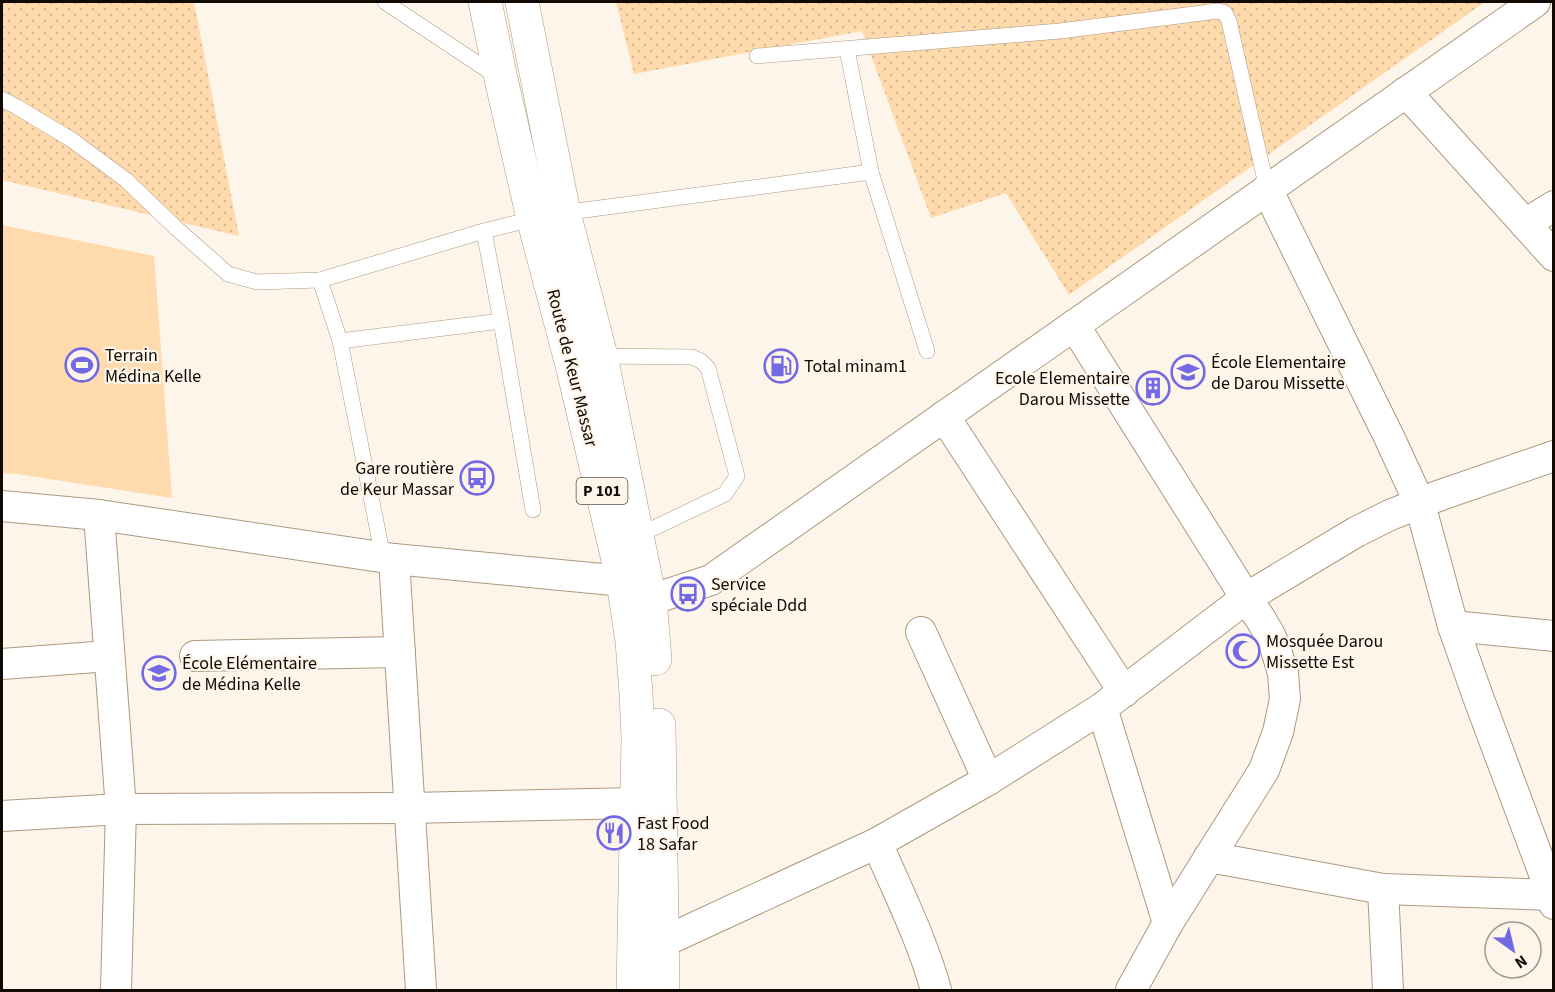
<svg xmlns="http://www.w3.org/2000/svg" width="1555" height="992" font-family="'Source Sans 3',sans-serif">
<defs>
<pattern id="grass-dots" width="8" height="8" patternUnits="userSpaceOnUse" patternTransform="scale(1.5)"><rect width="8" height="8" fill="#fedaad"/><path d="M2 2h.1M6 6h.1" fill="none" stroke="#d9ba93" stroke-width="1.8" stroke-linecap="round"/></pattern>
</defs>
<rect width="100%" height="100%" fill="#fef5ea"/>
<g fill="url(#grass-dots)">
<polygon points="2,2 194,2 239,236 2,180"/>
<polygon points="616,2 1485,2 1069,295 1006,193 931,218 862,31 634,74"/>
</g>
<polygon fill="#fedaad" points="2,225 154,256 172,498 17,474 2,473"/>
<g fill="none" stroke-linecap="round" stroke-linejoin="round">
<g stroke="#ad987e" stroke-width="16">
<g id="lane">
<polyline points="385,2 498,77"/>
<polyline points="847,49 871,172"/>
<polyline points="757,56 1060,31 1218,11 1225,13 1229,21 1267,189"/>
<polyline points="2,99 17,107 72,140 126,180 176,228 228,274 257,282 320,280 484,231 536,218"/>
<polyline points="562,213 871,172 927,351"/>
<polyline points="484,231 501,321 533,510"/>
<polyline points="320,280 340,341 383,557"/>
<polyline points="340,341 501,321"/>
<polyline points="601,356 692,357 701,361 708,368 737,476 725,494 637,536"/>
</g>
</g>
<g stroke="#ad987e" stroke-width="32">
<g id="street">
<polyline points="1406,92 1554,256"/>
<polyline points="1267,189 1390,439 1420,504 1453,626 1477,694 1552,895 1554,904"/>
<polyline points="1525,224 1554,206"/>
<polyline points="1074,325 1246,598 1260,618 1270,635 1276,650 1283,673 1285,699 1278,732 1264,770 1168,923 1131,990"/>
<polyline points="944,416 1124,692"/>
<polyline points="2,506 99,515 394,559 623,581"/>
<polyline points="99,515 121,809 116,990"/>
<polyline points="394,559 421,990"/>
<polyline points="650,600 711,580 1535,2"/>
<polyline points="1453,626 1554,636"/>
<polyline points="921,632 988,780"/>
<polyline points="195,656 400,652"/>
<polyline points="2,664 109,656"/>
<polyline points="1102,708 1168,923"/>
<polyline points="2,816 121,809 410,808 637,803"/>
<path d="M877 843C898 892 922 939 936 990"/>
<polyline points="1209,857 1383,889 1554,895"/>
<polyline points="1383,889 1388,990"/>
<polyline points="663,942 877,843 988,780 1102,708 1246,598 1356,532 1390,515 1438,496 1554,456"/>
</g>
</g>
<g stroke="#ad987e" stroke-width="34">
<g id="primary">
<polyline points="485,2 501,79 533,218 572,365 623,581 632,641 636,693 638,738 633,990"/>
<polyline points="522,2 564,213 601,356 650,600 655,659"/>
<polyline points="659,725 663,990"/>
</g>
</g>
<use href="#lane" stroke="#fff" stroke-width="15"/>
<use href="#street" stroke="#fff" stroke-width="30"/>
<use href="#primary" stroke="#fff" stroke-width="33"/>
</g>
<defs>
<g id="stadium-ring" transform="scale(1.725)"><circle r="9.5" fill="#fef5ea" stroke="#7469e4" stroke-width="1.5"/><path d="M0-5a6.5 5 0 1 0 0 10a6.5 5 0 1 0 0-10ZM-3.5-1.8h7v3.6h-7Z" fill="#7469e4"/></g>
<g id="fuel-ring" transform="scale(1.725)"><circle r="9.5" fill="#fef5ea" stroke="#7469e4" stroke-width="1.5"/><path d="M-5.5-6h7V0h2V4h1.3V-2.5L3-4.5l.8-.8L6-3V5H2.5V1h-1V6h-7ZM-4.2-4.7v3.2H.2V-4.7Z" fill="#7469e4"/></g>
<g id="school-ring" transform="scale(1.725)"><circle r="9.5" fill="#fef5ea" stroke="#7469e4" stroke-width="1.5"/><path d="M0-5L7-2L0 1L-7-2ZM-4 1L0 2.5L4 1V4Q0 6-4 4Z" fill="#7469e4"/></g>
<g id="building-ring" transform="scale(1.725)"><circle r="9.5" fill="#fef5ea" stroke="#7469e4" stroke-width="1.5"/><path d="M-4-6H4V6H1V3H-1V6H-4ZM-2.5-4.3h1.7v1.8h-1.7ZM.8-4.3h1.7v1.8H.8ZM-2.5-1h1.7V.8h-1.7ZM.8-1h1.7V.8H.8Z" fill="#7469e4"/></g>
<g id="bus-ring" transform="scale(1.725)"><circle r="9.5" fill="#fef5ea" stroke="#7469e4" stroke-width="1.5"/><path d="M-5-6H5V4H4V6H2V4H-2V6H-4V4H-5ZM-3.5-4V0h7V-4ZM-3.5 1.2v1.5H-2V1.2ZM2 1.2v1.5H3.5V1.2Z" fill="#7469e4"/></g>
<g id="mosque-ring" transform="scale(1.725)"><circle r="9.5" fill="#fef5ea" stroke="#7469e4" stroke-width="1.5"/><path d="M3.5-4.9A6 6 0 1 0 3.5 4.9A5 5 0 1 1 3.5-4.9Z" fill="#7469e4"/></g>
<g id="restaurant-ring" transform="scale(1.725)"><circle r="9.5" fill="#fef5ea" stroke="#7469e4" stroke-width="1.5"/><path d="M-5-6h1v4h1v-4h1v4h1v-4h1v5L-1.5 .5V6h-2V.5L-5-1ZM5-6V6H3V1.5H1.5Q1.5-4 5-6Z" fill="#7469e4"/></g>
</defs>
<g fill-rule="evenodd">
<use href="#stadium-ring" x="82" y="365"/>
<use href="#fuel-ring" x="781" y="366"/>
<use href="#school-ring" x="1188" y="372"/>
<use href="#building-ring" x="1153" y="388"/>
<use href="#bus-ring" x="477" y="478"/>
<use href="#bus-ring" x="688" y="594"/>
<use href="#mosque-ring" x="1243" y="651"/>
<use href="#school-ring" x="159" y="673"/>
<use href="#restaurant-ring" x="614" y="833"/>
</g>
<g text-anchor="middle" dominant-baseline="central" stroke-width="4.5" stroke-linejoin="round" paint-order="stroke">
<rect fill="#fef5ea" stroke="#585048" stroke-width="1.5" x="576.5" y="478" width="51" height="26" rx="4.5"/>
<g font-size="16" font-weight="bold" fill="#110a03">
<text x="602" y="491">P 101</text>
</g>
<g font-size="18" fill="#110a03" stroke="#fef5ea" text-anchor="start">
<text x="105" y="355">Terrain<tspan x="105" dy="21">Médina Kelle</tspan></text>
<text x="1211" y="362">École Elementaire<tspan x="1211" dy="21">de Darou Missette</tspan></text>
<text x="804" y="366">Total minam1</text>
<text x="1130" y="378" text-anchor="end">Ecole Elementaire<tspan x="1130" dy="21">Darou Missette</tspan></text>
<text x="454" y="468" text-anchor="end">Gare routière<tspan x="454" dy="21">de Keur Massar</tspan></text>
<text x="711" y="584">Service<tspan x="711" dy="21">spéciale Ddd</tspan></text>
<text x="1266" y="641">Mosquée Darou<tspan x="1266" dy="21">Missette Est</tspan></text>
<text x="182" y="663">École Elémentaire<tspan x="182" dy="21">de Médina Kelle</tspan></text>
<text x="637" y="823">Fast Food<tspan x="637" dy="21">18 Safar</tspan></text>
</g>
<g font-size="18" fill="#110a03" stroke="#fef5ea">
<text transform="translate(572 368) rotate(76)">Route de Keur Massar</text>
</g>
</g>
<rect width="1555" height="992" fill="none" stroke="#110a03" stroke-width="6"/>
<g transform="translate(1513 950) rotate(146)"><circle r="28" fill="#fef5ea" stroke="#9f978e" stroke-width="1.5"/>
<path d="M0-4.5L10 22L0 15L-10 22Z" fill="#7469e4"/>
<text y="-9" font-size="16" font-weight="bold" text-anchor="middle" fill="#110a03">N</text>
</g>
</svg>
